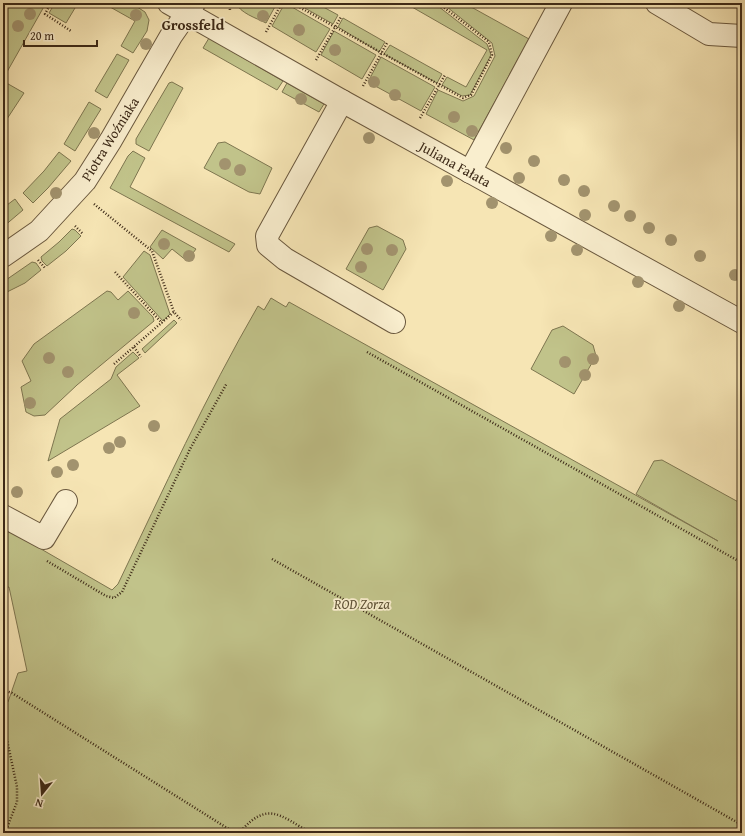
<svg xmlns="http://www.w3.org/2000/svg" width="745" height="836" font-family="'Gentium Book Plus',serif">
<rect width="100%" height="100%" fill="#f6e5b4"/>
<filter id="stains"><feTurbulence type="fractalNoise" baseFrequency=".005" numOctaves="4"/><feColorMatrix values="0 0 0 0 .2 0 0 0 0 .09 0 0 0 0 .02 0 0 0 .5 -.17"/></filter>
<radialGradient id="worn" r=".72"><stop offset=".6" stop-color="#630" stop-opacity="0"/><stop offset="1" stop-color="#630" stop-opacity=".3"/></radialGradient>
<g fill="#c1c38a" stroke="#7e7650">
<polygon points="3,3 46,3 3,79"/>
<polygon points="55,3 78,3 66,23 49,13"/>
<polygon points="103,3 131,3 145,12 149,20 147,31 133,53 121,46 135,21"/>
<path d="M236 3H277L266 23C256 18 240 13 236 3Z"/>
<polygon points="285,3 330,29 316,52 272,26"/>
<polygon points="296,3 316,3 338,15 333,24"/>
<polygon points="405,3 434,3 487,44 491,55 470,95 462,96 442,85 447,77 466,87 487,50"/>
<polygon points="442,3 464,3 529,39 474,140 426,114 438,90 463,101 474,96 495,56 492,43"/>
<polygon points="343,18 385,42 379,52 338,27"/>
<polygon points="334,31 376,55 362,79 321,55"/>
<polygon points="209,38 283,81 277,90 203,48"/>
<polygon points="390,45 442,74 437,83 384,54"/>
<polygon points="117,54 129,60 107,98 95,91"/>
<polygon points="381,57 435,87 421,111 368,82"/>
<polygon points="3,81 24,93 3,125"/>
<polygon points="172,82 183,88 149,151 136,144 136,139 169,83"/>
<polygon points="287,83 324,104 319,112 282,92"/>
<polygon points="89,102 101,109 75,151 64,144"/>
<polygon points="225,142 272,168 260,194 249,192 204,168 218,143"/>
<polygon points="133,151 145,158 130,187 235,244 229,252 110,188 128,156"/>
<polygon points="59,152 71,161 48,188 33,203 23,193 44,171"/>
<polygon points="15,199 23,210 3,227 3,208"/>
<polygon points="377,226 403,240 406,249 383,290 346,269 369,228"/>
<polygon points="72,229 75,230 81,236 66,251 47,266 42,261 41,257 59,242"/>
<polygon points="162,230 196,249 187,261 172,249 163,259 150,247"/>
<polygon points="144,251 150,255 170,314 163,321 123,277"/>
<polygon points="32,262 36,263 41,270 25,283 3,294 3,282"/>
<polygon points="107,291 111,292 118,300 128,291 153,317 154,321 77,385 45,415 34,416 26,412 21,387 31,381 22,361 34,344"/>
<path d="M271 298 286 307 289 302 718 541 636 494 654 461 662 460 742 504V833H3V703L8 702 18 673 27 671 9 587 3 588V527L112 590 118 584C163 490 206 396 258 306L264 310Z"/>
<polygon points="174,320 177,323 145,353 142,349"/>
<polygon points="563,326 593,345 596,356 574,394 531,369 552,330"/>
<polygon points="133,352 139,358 117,375 140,406 48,461 60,419 111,379 116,367"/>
</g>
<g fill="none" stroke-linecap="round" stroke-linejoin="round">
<g stroke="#6a583e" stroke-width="24">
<g id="minor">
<polyline points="169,3 342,101 742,322"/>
<polyline points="657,3 709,34 742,36"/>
<polyline points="342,101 267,236 268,245 285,259 394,322"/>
<polyline points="470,172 561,3"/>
<polyline points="3,256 39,231 85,181 111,140 171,36 194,3"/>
<polyline points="3,516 44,538 66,501"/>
</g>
</g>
<g stroke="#3c2917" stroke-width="2.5" stroke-dasharray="1 2" stroke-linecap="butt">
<polyline points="51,3 45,14 71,31"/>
<polyline points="229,3 230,10"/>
<polyline points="292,3 463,98 471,95 492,55 489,42 438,3"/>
<polyline points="266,32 282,3"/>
<polyline points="316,60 341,17"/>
<polyline points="363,86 387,43"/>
<polyline points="420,118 445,75"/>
<polyline points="94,204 152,251 174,312 181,320"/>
<polyline points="75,226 83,234"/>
<polyline points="38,260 45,268"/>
<polyline points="115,272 162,323"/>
<polyline points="134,347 141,357"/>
<polyline points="367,352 742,563"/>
<polyline points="114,364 174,312"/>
<polyline points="272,559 742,825"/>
<polyline points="47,561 106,596 114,598 122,592 190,449 227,383"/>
<polyline points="3,690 12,693 235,833"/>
<polyline points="3,721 17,787 17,802 5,833"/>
<path d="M239 833C268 800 279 815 311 833"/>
</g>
<use href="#minor" stroke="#f9eece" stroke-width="22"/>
</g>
<g fill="#a2936e">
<circle cx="30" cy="14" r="6"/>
<circle cx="136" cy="15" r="6"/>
<circle cx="263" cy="16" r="6"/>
<circle cx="18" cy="26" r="6"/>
<circle cx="299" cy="30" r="6"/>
<circle cx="146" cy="44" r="6"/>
<circle cx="335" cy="50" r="6"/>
<circle cx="374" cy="82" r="6"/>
<circle cx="395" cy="95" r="6"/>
<circle cx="301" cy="99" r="6"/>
<circle cx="454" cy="117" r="6"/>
<circle cx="472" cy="131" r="6"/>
<circle cx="94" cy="133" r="6"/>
<circle cx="369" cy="138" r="6"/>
<circle cx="506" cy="148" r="6"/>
<circle cx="534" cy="161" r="6"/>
<circle cx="225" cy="164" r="6"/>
<circle cx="240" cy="170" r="6"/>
<circle cx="519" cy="178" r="6"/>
<circle cx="564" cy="180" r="6"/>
<circle cx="447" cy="181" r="6"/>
<circle cx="584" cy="191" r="6"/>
<circle cx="56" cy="193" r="6"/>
<circle cx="492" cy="203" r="6"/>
<circle cx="614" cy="206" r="6"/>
<circle cx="585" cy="215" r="6"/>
<circle cx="630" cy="216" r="6"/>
<circle cx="649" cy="228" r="6"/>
<circle cx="551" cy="236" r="6"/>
<circle cx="671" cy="240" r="6"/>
<circle cx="164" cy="244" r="6"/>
<circle cx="367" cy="249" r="6"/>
<circle cx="392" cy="250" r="6"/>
<circle cx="577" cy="250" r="6"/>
<circle cx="189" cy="256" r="6"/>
<circle cx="700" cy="256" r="6"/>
<circle cx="361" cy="267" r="6"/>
<circle cx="735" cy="275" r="6"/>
<circle cx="638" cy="282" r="6"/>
<circle cx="679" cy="306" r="6"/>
<circle cx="134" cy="313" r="6"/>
<circle cx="49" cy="358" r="6"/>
<circle cx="593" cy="359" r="6"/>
<circle cx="565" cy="362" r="6"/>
<circle cx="68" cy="372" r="6"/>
<circle cx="585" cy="375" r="6"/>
<circle cx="30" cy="403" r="6"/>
<circle cx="154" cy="426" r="6"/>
<circle cx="120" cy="442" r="6"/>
<circle cx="109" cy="448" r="6"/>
<circle cx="73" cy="465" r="6"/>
<circle cx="57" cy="472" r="6"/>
<circle cx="17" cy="492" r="6"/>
</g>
<g text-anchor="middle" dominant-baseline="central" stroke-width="3.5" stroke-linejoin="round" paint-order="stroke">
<g font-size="14" fill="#3c2917" stroke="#f9eece">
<text transform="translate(110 139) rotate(-58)">Piotra Woźniaka</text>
<text transform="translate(455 164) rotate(29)">Juliana Fałata</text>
</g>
<g font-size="14" font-style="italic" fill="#5d5034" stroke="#f9eece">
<text x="362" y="604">ROD Zorza</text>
</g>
<g font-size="15" font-weight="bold" fill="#3c2917" stroke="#f9eece">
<text x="193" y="24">Grossfeld</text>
</g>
</g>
<rect width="745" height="836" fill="none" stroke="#f6e5b4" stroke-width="16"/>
<rect x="4" y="4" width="737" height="828" fill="none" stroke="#3c2917" stroke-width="2"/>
<rect x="8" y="8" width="729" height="820" fill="none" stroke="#3c2917"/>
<g transform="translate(42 794) rotate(197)" stroke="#f9eece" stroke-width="3" paint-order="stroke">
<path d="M0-3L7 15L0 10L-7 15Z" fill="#3c2917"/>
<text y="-6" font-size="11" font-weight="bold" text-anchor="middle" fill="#3c2917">N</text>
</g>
<path d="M24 40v6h73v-6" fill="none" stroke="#3c2917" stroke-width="2"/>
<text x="30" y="40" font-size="12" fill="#3c2917" stroke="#f9eece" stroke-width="3" paint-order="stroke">20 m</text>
<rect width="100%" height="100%" filter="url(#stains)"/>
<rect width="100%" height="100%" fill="url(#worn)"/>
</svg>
